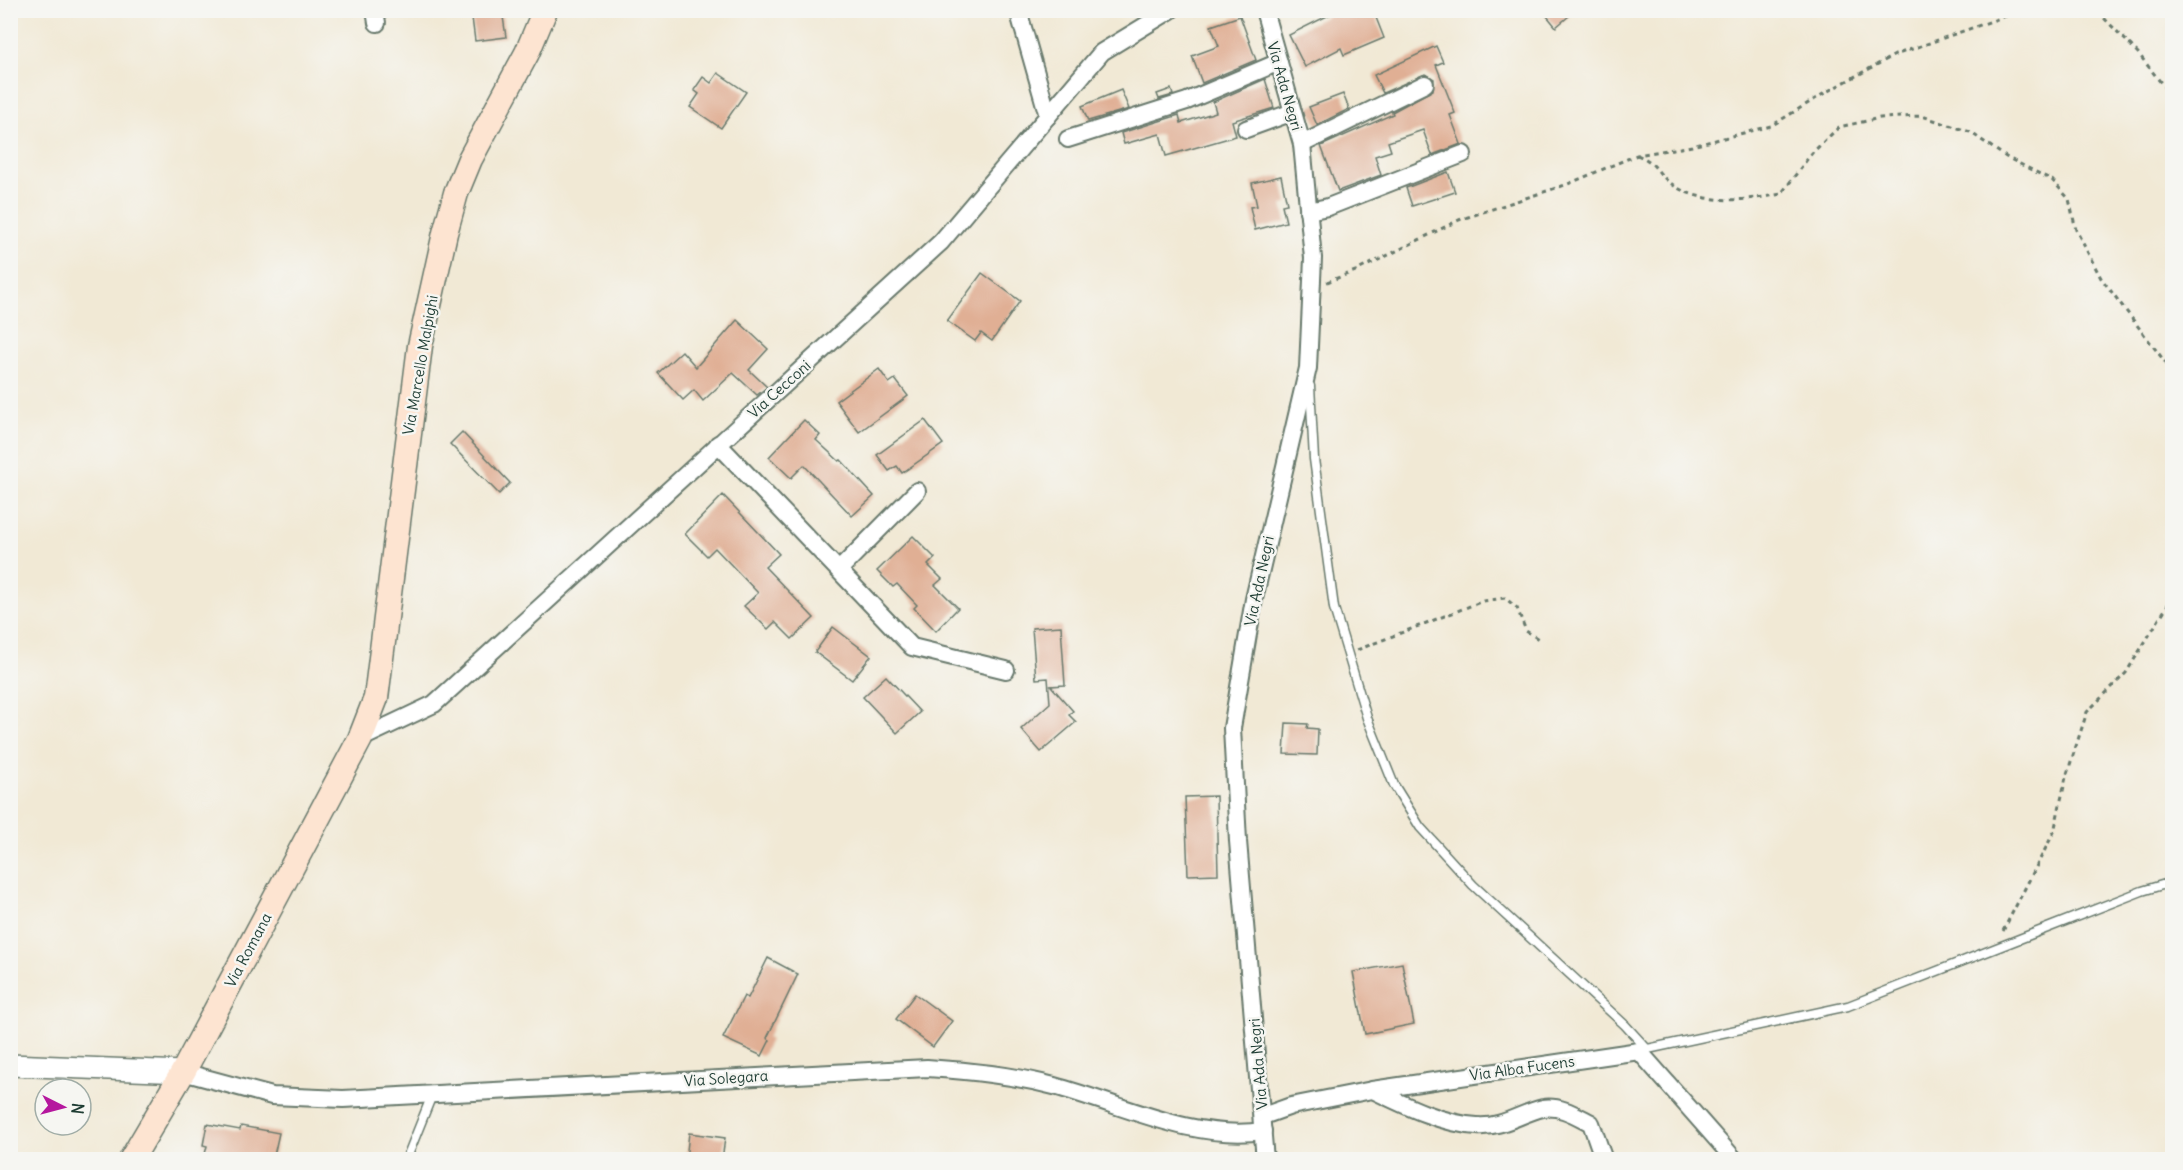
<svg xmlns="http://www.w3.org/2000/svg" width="2183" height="1170" font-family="Delius,sans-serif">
<rect width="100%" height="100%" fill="#f6f6f2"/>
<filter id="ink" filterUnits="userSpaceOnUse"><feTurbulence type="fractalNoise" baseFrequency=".0167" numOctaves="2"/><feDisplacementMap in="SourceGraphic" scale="12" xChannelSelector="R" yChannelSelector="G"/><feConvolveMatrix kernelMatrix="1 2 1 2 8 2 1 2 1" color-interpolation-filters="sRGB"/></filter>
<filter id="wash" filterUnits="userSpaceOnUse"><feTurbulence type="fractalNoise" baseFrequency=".008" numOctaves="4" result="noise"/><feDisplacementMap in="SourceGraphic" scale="24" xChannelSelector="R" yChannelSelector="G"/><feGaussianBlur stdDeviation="1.35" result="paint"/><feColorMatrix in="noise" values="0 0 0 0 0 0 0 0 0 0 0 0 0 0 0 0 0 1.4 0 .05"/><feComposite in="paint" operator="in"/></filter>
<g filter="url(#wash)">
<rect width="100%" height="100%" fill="#f1e9d5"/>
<g id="blocks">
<g fill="#e0af94">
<polygon points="471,10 502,10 506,37 475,41"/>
<polygon points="1339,10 1373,10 1384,38 1344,55 1341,48 1305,67 1289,35"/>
<polygon points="1542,10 1576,10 1556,27"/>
<polygon points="1240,16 1256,60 1202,83 1192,56 1219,46 1211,26"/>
<polygon points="1436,46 1443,62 1436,65 1455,113 1450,115 1461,144 1432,155 1423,130 1388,142 1391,151 1375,156 1381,175 1338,191 1321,146 1393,114 1392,112 1433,90 1434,79 1425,74 1383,93 1374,75"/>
<polygon points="718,73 746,92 721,128 690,107 699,94 694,90 703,77 711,83"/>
<polygon points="1265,79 1274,108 1232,121 1236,136 1166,156 1160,134 1124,144 1121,133 1179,115 1181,123 1216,112 1213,102"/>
<polygon points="1171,89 1173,95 1159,99 1157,94"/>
<polygon points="1121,90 1129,109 1088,121 1082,106"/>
<polygon points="1343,94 1349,109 1317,125 1309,107"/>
<polygon points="1448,172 1455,192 1412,206 1406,188"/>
<polygon points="1281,176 1287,204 1282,205 1286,222 1255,230 1250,207 1257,206 1252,183"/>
<polygon points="982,273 1020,301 992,341 981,333 975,341 947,321"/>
<polygon points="737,320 768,349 749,370 767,387 757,395 733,373 703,401 694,390 683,400 658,373 682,351 696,367"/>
<polygon points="879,369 889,383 895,379 908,396 859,432 836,401"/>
<polygon points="804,420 820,435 816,440 839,461 841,460 874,496 852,516 804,465 791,478 769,457"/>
<polygon points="925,420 943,444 902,473 897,466 889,471 877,455"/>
<polygon points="462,432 510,483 499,494 450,444"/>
<polygon points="723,495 779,554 765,567 814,618 792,639 775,622 768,629 744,606 758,593 715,548 707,556 685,534"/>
<polygon points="913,536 935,558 928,565 942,579 935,585 958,608 936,631 914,608 917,605 897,584 893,587 877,571"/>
<polygon points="1061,626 1065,685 1051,686 1073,711 1069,715 1076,722 1041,752 1021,729 1050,703 1048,678 1036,679 1032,628"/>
<polygon points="833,627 871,656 852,680 815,652"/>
<polygon points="886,676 920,712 897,733 863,697"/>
<polygon points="1286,723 1308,724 1307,728 1318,729 1317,755 1284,754"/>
<polygon points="1216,796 1218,874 1188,875 1185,797"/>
<polygon points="768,958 798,974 767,1038 770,1040 762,1056 723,1038 744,996 748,998"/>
<polygon points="1402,963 1414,1024 1365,1034 1353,972"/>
<polygon points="915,994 952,1021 933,1047 896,1019"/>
<polygon points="207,1124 240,1130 241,1126 279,1133 273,1160 235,1160 205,1154 207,1146 203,1145"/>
<polygon points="689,1133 725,1138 722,1160 686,1160"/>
</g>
</g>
</g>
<g filter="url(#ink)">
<use href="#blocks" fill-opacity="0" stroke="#68796c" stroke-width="1.5"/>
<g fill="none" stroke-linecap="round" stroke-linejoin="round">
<g stroke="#68796c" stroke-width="11">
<g id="service">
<polyline points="1310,386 1314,459 1334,608 1367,718 1394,785 1420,827 1473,885 1625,1025 1647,1049"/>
<polyline points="1643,1050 1848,1006 2142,891 2172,882"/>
<polyline points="406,1160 432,1095"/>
</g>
</g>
<g stroke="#68796c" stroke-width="20">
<g id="minor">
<polyline points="375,10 377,23"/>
<polyline points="1018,10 1048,116"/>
<polyline points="1264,10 1302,144 1313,258 1308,368 1254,599 1232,728 1238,841 1265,1160"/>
<polyline points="1246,129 1293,112"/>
<polyline points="1068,139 1187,101 1279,62"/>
<polyline points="1302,144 1425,84"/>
<polyline points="1308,211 1328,207 1463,154"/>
<polyline points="718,444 912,647 1006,670"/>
<polyline points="839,570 917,491"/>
<polyline points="360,739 434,704 941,242 1102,52 1171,10"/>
<path d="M183 1072 272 1096 343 1099 927 1068C970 1071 1012 1075 1054 1086 1122 1104 1192 1141 1263 1131"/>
<path d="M1373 1090C1404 1105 1442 1124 1477 1126 1502 1128 1521 1113 1543 1108 1560 1105 1577 1116 1591 1123L1604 1160"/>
<polyline points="1263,1116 1291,1106 1372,1090 1639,1051 1735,1160"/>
</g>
</g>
<g stroke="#68796c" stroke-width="24">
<polyline id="tertiary" points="10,1065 183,1072"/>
</g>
<g stroke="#68796c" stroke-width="27">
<polyline id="secondary" points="131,1160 183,1072 360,739 376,698 420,346 445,233 456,193 470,159 527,53 545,10"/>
</g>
<g stroke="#68796c" stroke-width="3" stroke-dasharray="4.5 4.5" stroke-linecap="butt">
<polyline points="2101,10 2103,17 2138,53 2172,97"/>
<path d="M1637 155C1656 162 1655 171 1669 182 1699 206 1745 201 1781 194L1812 153 1839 127 1880 118 1922 116 1970 132 2006 157 2052 180 2069 199 2076 230 2101 278 2172 371"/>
<polyline points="1327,282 1358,270 1459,220 1568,184 1637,155 1692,146 1771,126 1828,91 1895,55 2023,10"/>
<polyline points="1357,650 1483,601 1505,598 1517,608 1526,631 1540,640"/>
<polyline points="2003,931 2054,832 2066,777 2087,712 2126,673 2172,598"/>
</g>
<use href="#service" stroke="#fff" stroke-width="8"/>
<use href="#minor" stroke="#fff" stroke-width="16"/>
<use href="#tertiary" stroke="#fff" stroke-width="21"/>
<use href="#secondary" stroke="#fde4d1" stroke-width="24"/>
</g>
</g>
<g text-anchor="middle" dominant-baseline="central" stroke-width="5" stroke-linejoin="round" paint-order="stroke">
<g font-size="15" fill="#1f3d34" stroke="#f6f6f2">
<text transform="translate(1285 86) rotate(74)">Via Ada Negri</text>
<text transform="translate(420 365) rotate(-80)">Via Marcello Malpighi</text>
<text transform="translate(779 389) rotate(-42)">Via Cecconi</text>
<text transform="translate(1259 581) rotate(-78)">Via Ada Negri</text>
<text transform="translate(248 950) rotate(-62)">Via Romana</text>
<text transform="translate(1258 1064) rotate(-95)">Via Ada Negri</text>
<text transform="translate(1522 1068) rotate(-8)">Via Alba Fucens</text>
<text transform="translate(726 1078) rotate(-4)">Via Solegara</text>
</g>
</g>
<rect width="2183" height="1170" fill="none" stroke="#f6f6f2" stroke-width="36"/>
<g transform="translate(63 1107) rotate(96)"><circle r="28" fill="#f6f6f2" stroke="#a0aca6" stroke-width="1.5"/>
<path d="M0-4.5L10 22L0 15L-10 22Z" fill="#b5179e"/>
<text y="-9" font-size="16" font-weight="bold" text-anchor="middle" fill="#1f3d34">N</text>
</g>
</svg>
